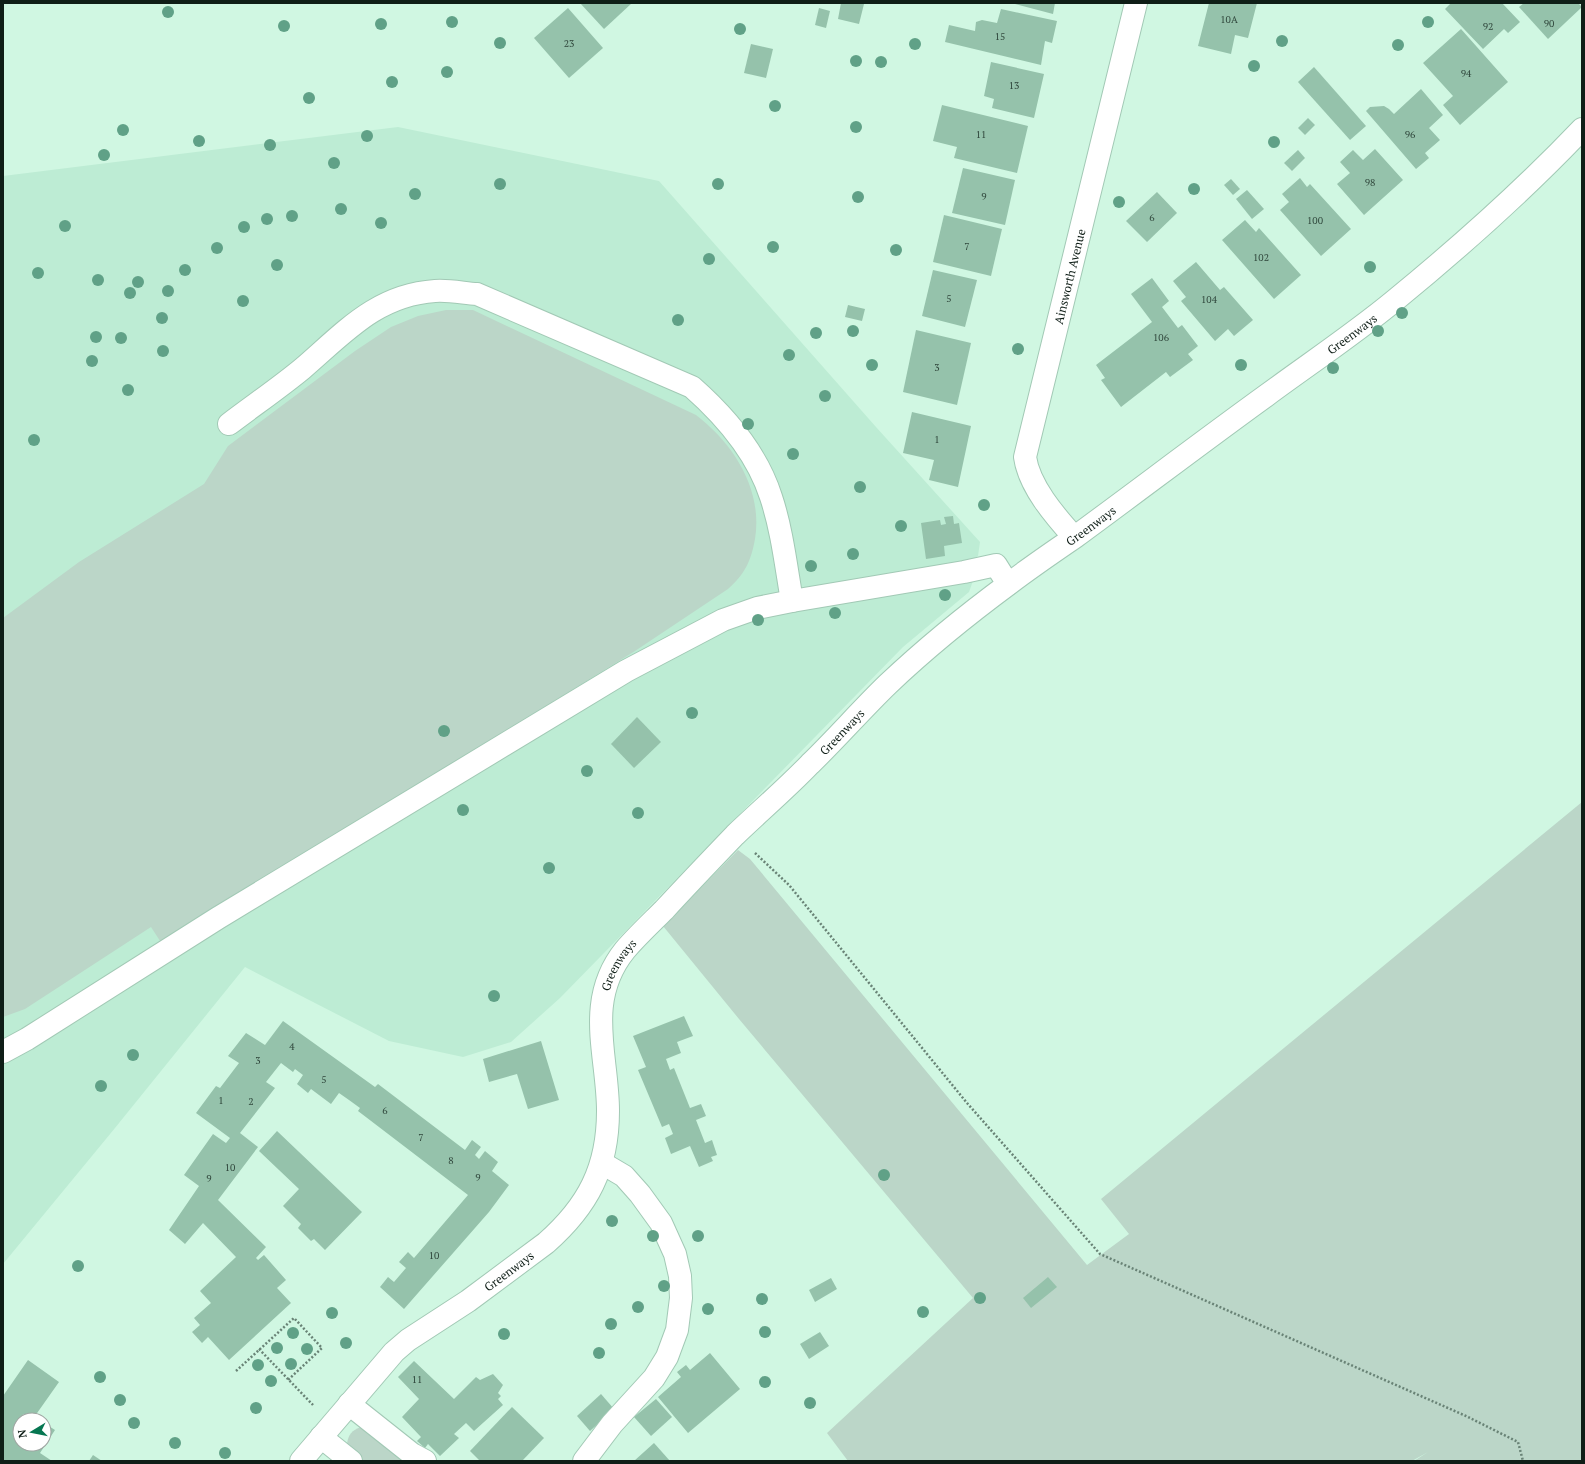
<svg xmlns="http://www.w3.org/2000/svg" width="1585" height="1464" font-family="'PT Serif',serif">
<rect width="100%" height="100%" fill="#d0f7e2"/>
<polygon fill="#bdecd4" points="398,127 659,181 876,427 980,542 978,556 971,560 974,578 969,592 903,647 560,998 511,1042 463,1057 389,1041 245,967 115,1128 3,1264 3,176"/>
<g fill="#bbd6c8">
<path d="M446 310H473L696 415C734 444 763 490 755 539 751 561 745 574 728 589L635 651 162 944 151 927 25 1009 3 1017V618L79 562 204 484 228 446 355 351 391 327 418 316Z"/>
<polygon points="1582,802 1582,1461 1414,1461 1428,1452 1412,1461 848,1461 827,1433 973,1298 739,1019 663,926 738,850 750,859 1087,1265 1129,1234 1101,1199"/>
<path d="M361 1427 410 1461H358L347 1444C348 1435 352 1430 361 1427Z"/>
</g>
<g fill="#95c2ab">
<polygon points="580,3 632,3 604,29"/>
<polygon points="841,3 864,4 859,24 838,19"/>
<polygon points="1011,3 1055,3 1053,14"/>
<polygon points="1209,3 1257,3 1248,38 1235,35 1231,54 1198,46"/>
<polygon points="1451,3 1502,3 1520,22 1508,33 1504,29 1483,49 1445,9"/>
<polygon points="1524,3 1578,3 1582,7 1548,39 1519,7"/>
<polygon points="568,8 603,48 569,78 534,38"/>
<polygon points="819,8 830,11 826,28 815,25"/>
<polygon points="1001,9 1057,21 1052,43 1045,41 1041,65 945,42 949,25 975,31 976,22 982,20 997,23"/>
<polygon points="1461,29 1508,82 1460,125 1443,105 1453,96 1423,63"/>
<polygon points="751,44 773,49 766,78 744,73"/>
<polygon points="991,62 1044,74 1034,118 992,108 994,99 984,96"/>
<polygon points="1314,67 1366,126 1350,140 1298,82"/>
<polygon points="1421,89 1443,115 1429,128 1440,140 1425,153 1429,158 1416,169 1366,111 1370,107 1384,106 1389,109 1394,114"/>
<polygon points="942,105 1028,126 1017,173 954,158 957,147 933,141"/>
<polygon points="1308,118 1315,125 1305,135 1298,128"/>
<polygon points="1375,149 1403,180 1364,215 1337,184 1350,173 1340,162 1353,150 1363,160"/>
<polygon points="1298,150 1305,158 1292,171 1284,163"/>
<polygon points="963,168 1015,180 1005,225 952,213"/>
<polygon points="1300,178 1307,187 1310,184 1351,229 1321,256 1280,210 1289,202 1282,194"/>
<polygon points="1231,179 1240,189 1233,195 1224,185"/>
<polygon points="1247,190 1264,209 1252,219 1236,199"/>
<polygon points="1157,192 1177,213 1147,242 1126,221"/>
<polygon points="944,215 1002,229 991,276 933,262"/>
<polygon points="1245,220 1256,232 1259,228 1301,275 1274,299 1222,240"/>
<polygon points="1196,262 1220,290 1224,287 1253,320 1234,336 1228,329 1215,341 1181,301 1186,297 1173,281"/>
<polygon points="933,270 977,280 965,327 922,316"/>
<polygon points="1152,278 1169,301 1162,307 1178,328 1182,325 1198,346 1188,354 1193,360 1170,377 1166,372 1121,407 1101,380 1105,378 1096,365 1152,322 1131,294"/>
<polygon points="848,305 865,309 862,321 845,317"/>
<polygon points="916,330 971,343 957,405 903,392"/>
<polygon points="912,412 971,426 958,487 929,480 934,460 903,453"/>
<polygon points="953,516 954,524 959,523 962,543 944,546 945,556 926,559 921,523 940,520 941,525 946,524 944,517"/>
<polygon points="637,717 661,742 634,768 611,744"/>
<polygon points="684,1016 693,1036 677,1042 681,1053 666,1059 670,1070 674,1068 690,1108 701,1104 706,1116 696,1120 705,1143 712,1140 717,1155 711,1157 713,1161 699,1167 690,1146 671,1154 665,1138 673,1134 669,1124 662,1127 638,1070 646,1067 633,1036"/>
<polygon points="283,1021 375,1087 378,1084 465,1150 472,1140 481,1147 475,1155 479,1159 485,1151 498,1162 492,1171 509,1185 489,1212 404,1309 380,1287 388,1277 394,1282 406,1268 399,1262 408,1252 414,1258 468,1195 358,1111 360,1108 349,1100 339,1093 331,1104 311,1089 308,1093 297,1084 303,1075 295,1069 293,1072 281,1063 266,1082 275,1088 240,1133 258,1147 218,1200 266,1247 256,1258 258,1260 264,1255 286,1280 277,1288 291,1303 229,1360 208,1337 202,1343 192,1332 200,1325 194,1318 211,1303 200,1291 236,1257 203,1223 185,1244 169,1230 199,1186 184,1175 213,1134 226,1143 230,1138 196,1113 216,1086 220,1088 239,1063 228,1056 246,1033 265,1045"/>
<polygon points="541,1041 559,1100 528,1109 517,1074 489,1082 483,1059"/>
<polygon points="277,1131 362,1212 325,1250 314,1239 311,1241 298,1228 301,1224 283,1206 299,1189 259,1151"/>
<polygon points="1048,1277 1057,1287 1031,1308 1023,1298"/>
<polygon points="831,1278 837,1289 815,1302 809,1290"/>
<polygon points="820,1332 829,1346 809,1359 800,1344"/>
<polygon points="710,1353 740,1389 688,1433 658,1397 681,1377 677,1372 686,1365 690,1370"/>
<polygon points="28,1360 59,1382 35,1416 40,1420 20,1420 20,1444 44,1444 44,1423 55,1430 40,1453 52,1461 3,1461 3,1396"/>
<polygon points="414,1361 454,1399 476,1377 480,1380 493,1374 503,1385 498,1393 501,1396 498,1399 503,1405 474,1431 466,1423 454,1434 459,1438 440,1456 428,1444 425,1448 417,1441 421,1437 402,1417 419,1399 398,1377"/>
<polygon points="601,1394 614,1409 590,1431 577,1416"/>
<polygon points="656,1399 672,1417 651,1436 634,1417"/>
<polygon points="512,1407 544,1438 522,1461 480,1461 470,1451"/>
<polygon points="654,1443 670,1461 634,1461"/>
<polygon points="93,1455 102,1461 89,1461"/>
</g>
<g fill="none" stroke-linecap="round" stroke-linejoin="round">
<g stroke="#a2c9b5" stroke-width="24">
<g id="minor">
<path d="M229 424C254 405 279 388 302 369 344 333 376 295 435 291 449 290 463 293 477 294L692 387C726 417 757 453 771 497 782 530 786 566 792 601"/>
<path id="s1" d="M1074 537C1055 516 1029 486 1025 457L1136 3"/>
<polyline points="3,1052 27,1039 218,918 626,671 723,620 757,608 792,601 964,572 996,565 1008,584"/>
<polyline points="349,1404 412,1454 425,1461"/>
<polyline points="321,1437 351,1461"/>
<path id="s2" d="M301 1461 394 1352 408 1340 468 1301 546 1243C588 1206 608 1168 608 1111 608 1055 584 1001 625 950 637 936 651 923 664 910 687 885 711 860 735 835 760 811 786 789 810 764 837 738 861 710 888 684 926 648 968 614 1010 583 1031 567 1053 552 1075 537 1139 490 1202 442 1267 395 1309 364 1354 334 1394 301 1460 247 1524 190 1582 129"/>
<polyline points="584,1461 612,1424 654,1378 667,1357 677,1330 681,1298 680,1276 675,1254 661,1223 640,1194 624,1176 602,1163"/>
</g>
</g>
<g stroke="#698376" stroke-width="2.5" stroke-dasharray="2 2" stroke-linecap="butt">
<polyline points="755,853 789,885 967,1103 1100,1254 1466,1416 1518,1442 1523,1461"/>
<polyline points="259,1349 313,1405"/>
<polyline points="236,1371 294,1318 322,1348 288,1380"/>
</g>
<use href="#minor" stroke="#fff" stroke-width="22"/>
</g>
<g fill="#60a187">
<circle cx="168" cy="12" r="6"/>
<circle cx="452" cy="22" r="6"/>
<circle cx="1428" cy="22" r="6"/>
<circle cx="381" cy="24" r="6"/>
<circle cx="284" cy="26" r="6"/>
<circle cx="740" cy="29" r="6"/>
<circle cx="1282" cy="41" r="6"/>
<circle cx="500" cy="43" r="6"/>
<circle cx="915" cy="44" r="6"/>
<circle cx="1398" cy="45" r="6"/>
<circle cx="856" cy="61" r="6"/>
<circle cx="881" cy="62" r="6"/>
<circle cx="1254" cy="66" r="6"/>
<circle cx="447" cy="72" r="6"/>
<circle cx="392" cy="82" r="6"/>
<circle cx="309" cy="98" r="6"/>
<circle cx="775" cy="106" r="6"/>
<circle cx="856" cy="127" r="6"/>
<circle cx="123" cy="130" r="6"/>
<circle cx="367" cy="136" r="6"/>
<circle cx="199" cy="141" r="6"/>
<circle cx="1274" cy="142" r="6"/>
<circle cx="270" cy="145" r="6"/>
<circle cx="104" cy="155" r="6"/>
<circle cx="334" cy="163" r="6"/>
<circle cx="500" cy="184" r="6"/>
<circle cx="718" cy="184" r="6"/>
<circle cx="1194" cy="189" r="6"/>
<circle cx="415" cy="194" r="6"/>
<circle cx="858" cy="197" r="6"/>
<circle cx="1119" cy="202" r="6"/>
<circle cx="341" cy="209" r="6"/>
<circle cx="292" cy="216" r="6"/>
<circle cx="267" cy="219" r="6"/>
<circle cx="381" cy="223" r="6"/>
<circle cx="65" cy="226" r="6"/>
<circle cx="244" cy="227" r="6"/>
<circle cx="773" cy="247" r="6"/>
<circle cx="217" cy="248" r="6"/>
<circle cx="896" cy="250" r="6"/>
<circle cx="709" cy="259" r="6"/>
<circle cx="277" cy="265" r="6"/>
<circle cx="1370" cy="267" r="6"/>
<circle cx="185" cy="270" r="6"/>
<circle cx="38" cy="273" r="6"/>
<circle cx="98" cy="280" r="6"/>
<circle cx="138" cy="282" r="6"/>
<circle cx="168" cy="291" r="6"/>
<circle cx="130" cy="293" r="6"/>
<circle cx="243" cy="301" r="6"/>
<circle cx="1402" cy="313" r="6"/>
<circle cx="162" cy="318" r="6"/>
<circle cx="678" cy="320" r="6"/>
<circle cx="853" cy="331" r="6"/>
<circle cx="1378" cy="331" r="6"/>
<circle cx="816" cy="333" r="6"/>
<circle cx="96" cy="337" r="6"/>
<circle cx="121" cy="338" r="6"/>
<circle cx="1018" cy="349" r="6"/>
<circle cx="163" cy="351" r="6"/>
<circle cx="789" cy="355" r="6"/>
<circle cx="92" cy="361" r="6"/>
<circle cx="872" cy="365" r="6"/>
<circle cx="1241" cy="365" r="6"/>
<circle cx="1333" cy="368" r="6"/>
<circle cx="128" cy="390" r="6"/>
<circle cx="825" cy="396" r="6"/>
<circle cx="748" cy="424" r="6"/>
<circle cx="34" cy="440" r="6"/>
<circle cx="793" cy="454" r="6"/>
<circle cx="860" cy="487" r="6"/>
<circle cx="984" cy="505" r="6"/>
<circle cx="901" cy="526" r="6"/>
<circle cx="853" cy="554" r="6"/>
<circle cx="811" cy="566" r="6"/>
<circle cx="945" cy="595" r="6"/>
<circle cx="835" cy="613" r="6"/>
<circle cx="758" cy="620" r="6"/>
<circle cx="692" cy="713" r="6"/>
<circle cx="444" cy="731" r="6"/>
<circle cx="587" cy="771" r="6"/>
<circle cx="463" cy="810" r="6"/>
<circle cx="638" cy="813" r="6"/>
<circle cx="549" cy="868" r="6"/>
<circle cx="494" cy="996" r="6"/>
<circle cx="133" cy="1055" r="6"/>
<circle cx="101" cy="1086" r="6"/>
<circle cx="884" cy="1175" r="6"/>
<circle cx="612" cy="1221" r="6"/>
<circle cx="653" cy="1236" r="6"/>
<circle cx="698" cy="1236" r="6"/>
<circle cx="78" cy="1266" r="6"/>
<circle cx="664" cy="1286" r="6"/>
<circle cx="980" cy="1298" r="6"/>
<circle cx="762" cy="1299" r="6"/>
<circle cx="638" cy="1307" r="6"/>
<circle cx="708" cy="1309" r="6"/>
<circle cx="923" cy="1312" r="6"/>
<circle cx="332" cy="1313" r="6"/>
<circle cx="611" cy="1324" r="6"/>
<circle cx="765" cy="1332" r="6"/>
<circle cx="293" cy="1333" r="6"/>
<circle cx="504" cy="1334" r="6"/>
<circle cx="346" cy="1343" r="6"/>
<circle cx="277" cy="1348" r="6"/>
<circle cx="307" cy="1349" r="6"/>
<circle cx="599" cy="1353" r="6"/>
<circle cx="291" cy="1364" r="6"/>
<circle cx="258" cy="1365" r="6"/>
<circle cx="100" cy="1377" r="6"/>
<circle cx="271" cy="1381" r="6"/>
<circle cx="765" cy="1382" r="6"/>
<circle cx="120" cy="1400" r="6"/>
<circle cx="810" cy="1403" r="6"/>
<circle cx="256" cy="1408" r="6"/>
<circle cx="134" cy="1423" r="6"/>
<circle cx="175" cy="1443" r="6"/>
<circle cx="225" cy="1453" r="6"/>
</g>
<g text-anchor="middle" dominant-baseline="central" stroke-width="3" stroke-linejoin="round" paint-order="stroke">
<g font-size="10" fill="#30473c">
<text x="1229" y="19">10A</text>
<text x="1549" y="23">90</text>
<text x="1488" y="26">92</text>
<text x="1000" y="36">15</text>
<text x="569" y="43">23</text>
<text x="1466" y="73">94</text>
<text x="1014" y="85">13</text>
<text x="981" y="134">11</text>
<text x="1410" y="134">96</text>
<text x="1370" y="182">98</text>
<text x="984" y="196">9</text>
<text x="1152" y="217">6</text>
<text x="1315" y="220">100</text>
<text x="967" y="246">7</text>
<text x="1261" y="257">102</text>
<text x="949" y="298">5</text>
<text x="1209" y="299">104</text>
<text x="1161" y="337">106</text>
<text x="937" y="367">3</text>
<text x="937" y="439">1</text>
<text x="292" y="1046">4</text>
<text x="258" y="1060">3</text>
<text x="324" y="1079">5</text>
<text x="221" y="1100">1</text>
<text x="251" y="1101">2</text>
<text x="385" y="1110">6</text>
<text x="421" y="1137">7</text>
<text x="451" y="1160">8</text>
<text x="230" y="1167">10</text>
<text x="478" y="1177">9</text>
<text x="209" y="1178">9</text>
<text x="434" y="1255">10</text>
<text x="417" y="1379">11</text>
</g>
<g font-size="12" fill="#0f1e17" stroke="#fff">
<text stroke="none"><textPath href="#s1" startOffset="281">Ainsworth Avenue</textPath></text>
<text stroke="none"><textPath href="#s2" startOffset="1604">Greenways</textPath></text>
<text stroke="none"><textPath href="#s2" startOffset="1280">Greenways</textPath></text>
<text stroke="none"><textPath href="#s2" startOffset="956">Greenways</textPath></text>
<text stroke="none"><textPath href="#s2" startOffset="632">Greenways</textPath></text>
<text stroke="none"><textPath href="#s2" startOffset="284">Greenways</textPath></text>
</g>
</g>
<rect width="1585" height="1464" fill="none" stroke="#0f1e17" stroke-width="8"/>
<g transform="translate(32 1432) rotate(260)"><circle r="19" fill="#ffffff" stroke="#9fa5a2"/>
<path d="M0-3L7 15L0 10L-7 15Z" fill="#067651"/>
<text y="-6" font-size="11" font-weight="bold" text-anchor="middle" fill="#0f1e17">N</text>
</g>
</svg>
